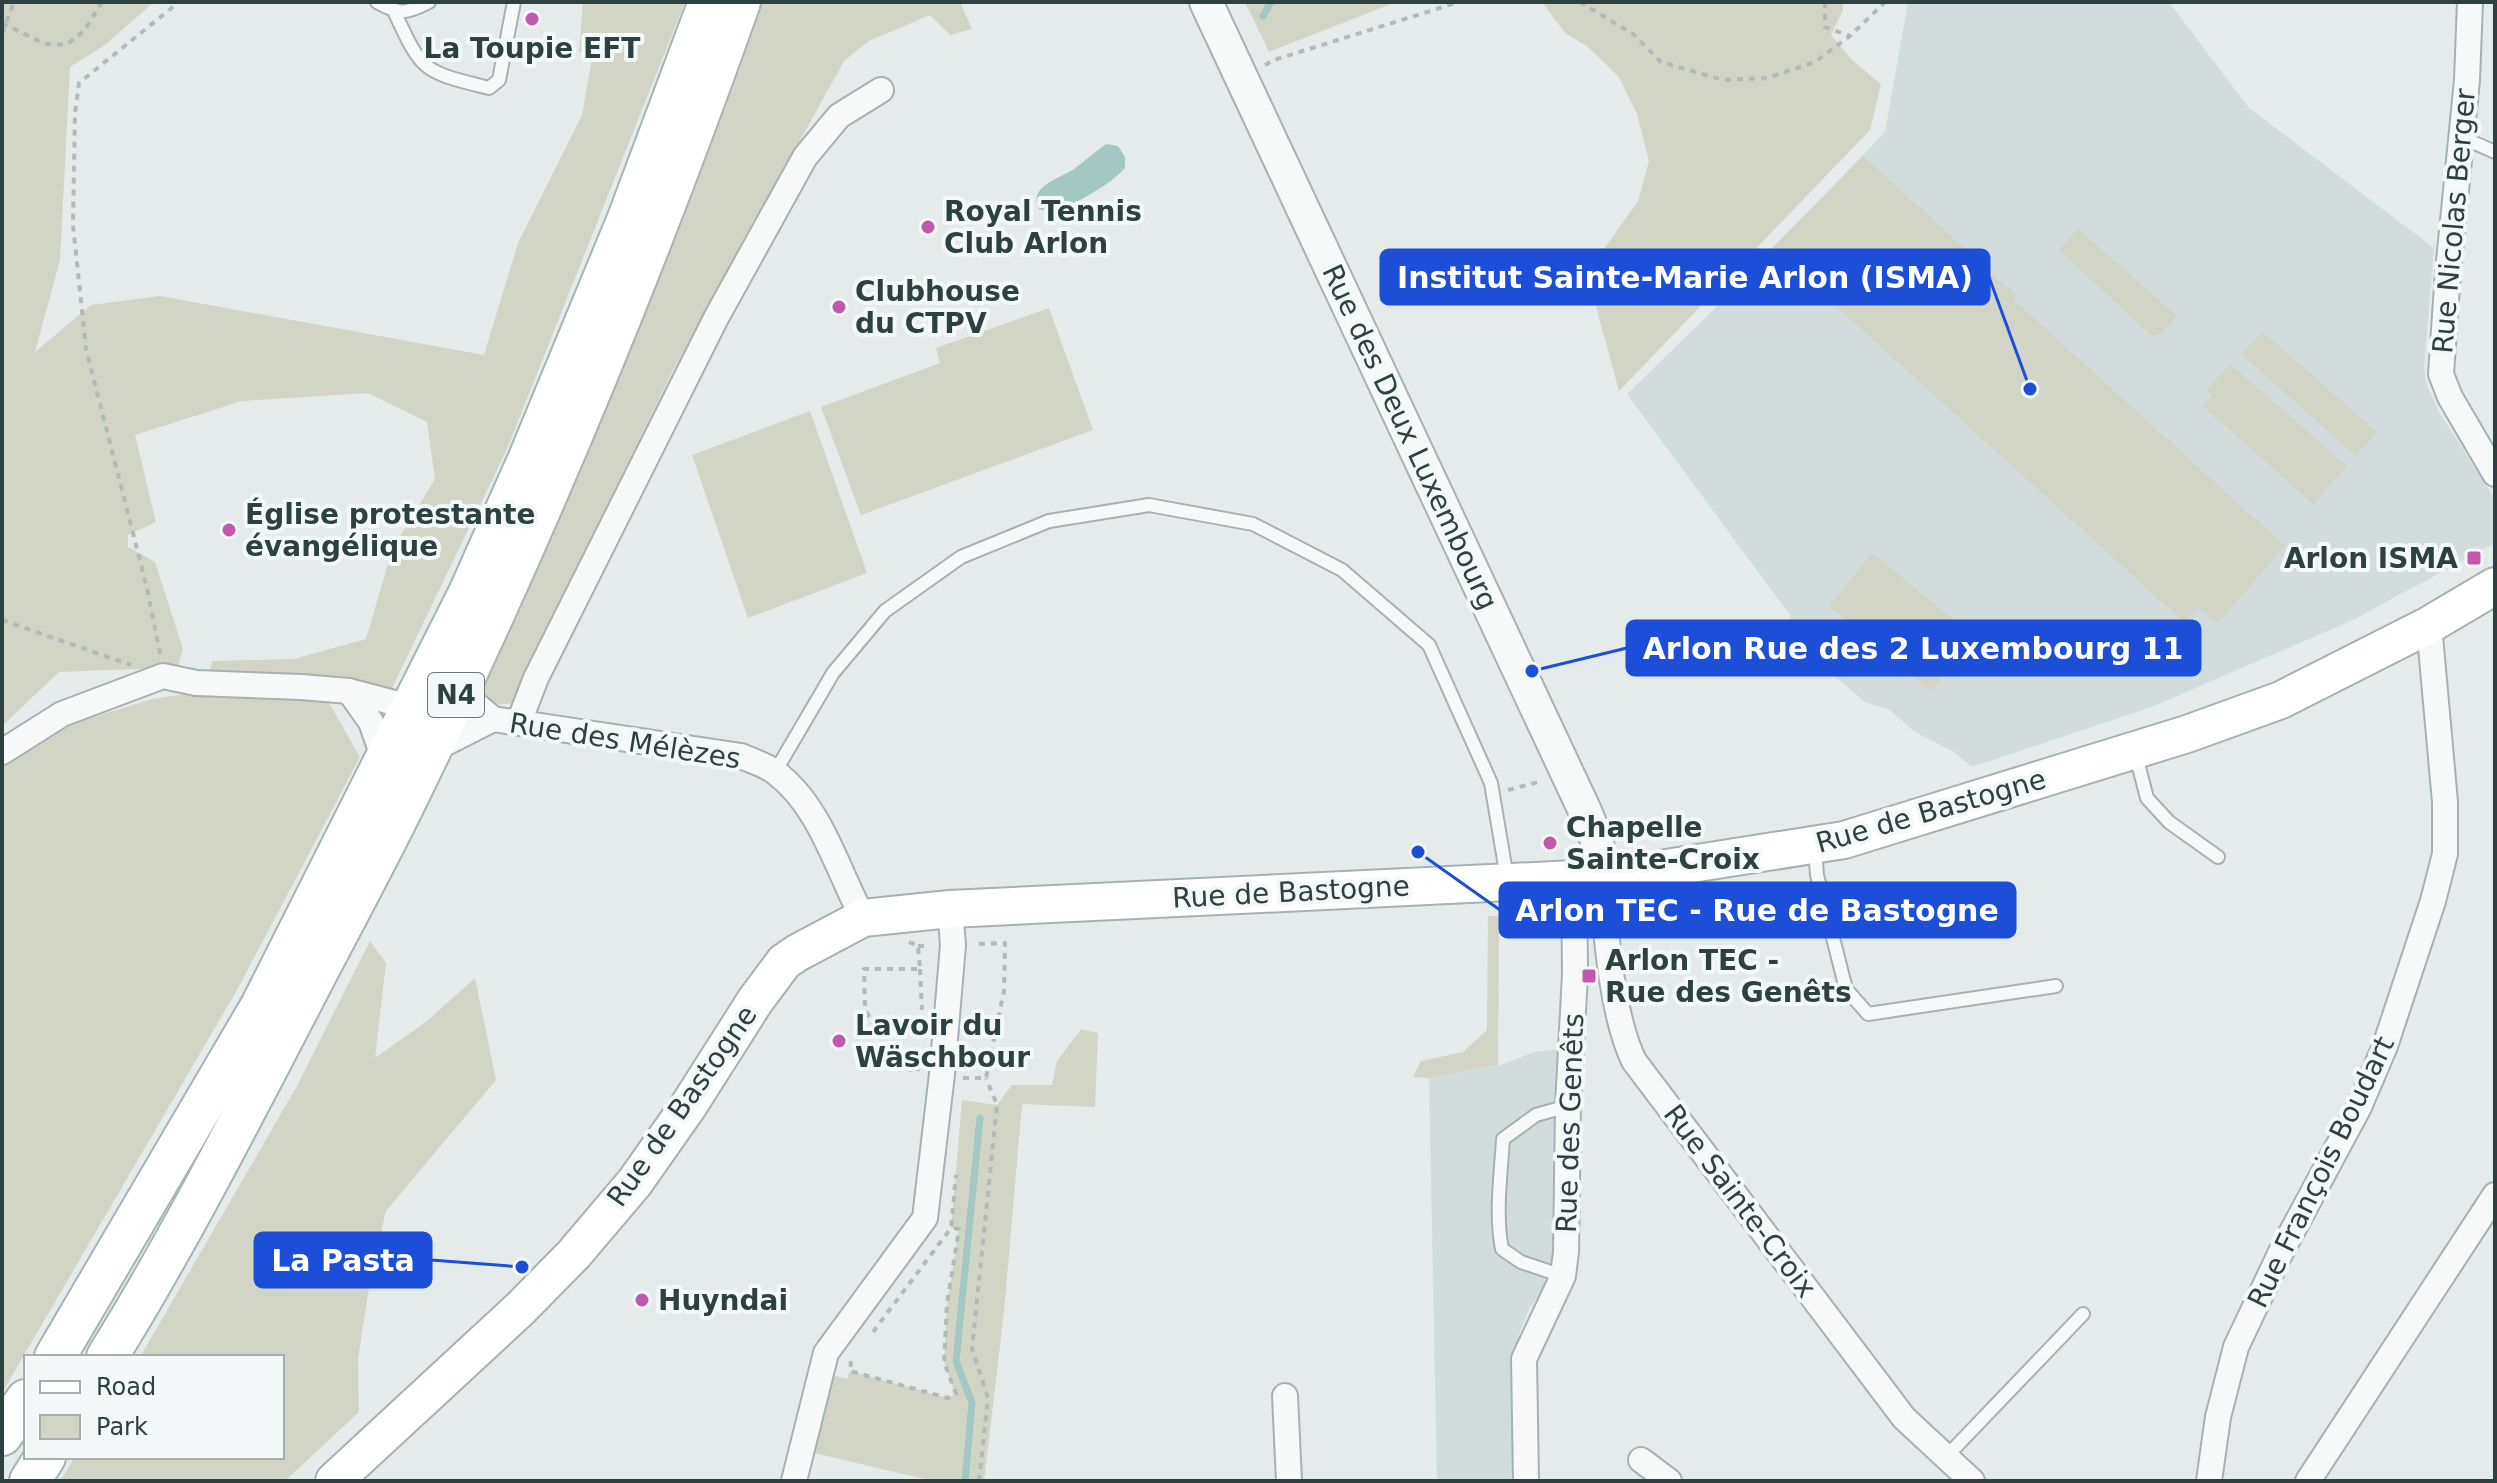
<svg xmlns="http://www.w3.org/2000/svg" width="2497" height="1483" font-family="'DejaVu Sans',sans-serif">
<rect width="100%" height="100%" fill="#e4ebea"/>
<g fill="#d2dcdc">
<polygon points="1908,2 2169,2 2249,108 2434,248 2424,368 2426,383 2439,412 2495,499 2495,543 2353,620 2154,706 1972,767 1954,752 1915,732 1890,710 1865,702 1833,675 1823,653 1791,626 1790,615 1627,394 1732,292 1885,132"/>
<polygon points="1559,1049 1555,1253 1544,1287 1529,1309 1519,1334 1515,1358 1516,1481 1437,1481 1429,1078 1501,1065 1534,1052"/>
</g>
<g fill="#d2d4c6">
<polygon points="2,2 154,2 105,45 70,67 60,260 35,352 91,305 160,296 484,355 518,243 582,115 592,59 579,52 583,2 685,2 507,449 392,688 302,679 209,678 212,661 294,659 366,639 392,550 435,479 427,422 368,393 242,401 135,435 156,522 128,535 128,547 155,562 183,649 174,678 162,668 59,672 2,726"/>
<polygon points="754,2 960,2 972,29 950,35 930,15 869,41 844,61 671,374 512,703 494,705 482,694 697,160"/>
<polygon points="1245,2 1396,2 1269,52"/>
<polygon points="1542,2 1843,2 1843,10 1831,35 1852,60 1881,84 1870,130 1619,391 1587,273 1638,201 1649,161 1637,114 1619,77 1587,46 1565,33"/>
<polygon points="1863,156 2016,295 2014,300 2285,546 2218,623 2197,608 2184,622 1772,248"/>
<polygon points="2078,229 2177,316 2161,334 2152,336 2059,250"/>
<polygon points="1049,308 1093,430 861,515 821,407 940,363 936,348"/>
<polygon points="2263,332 2377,432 2356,456 2241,354"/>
<polygon points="2230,364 2347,466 2313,504 2203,406 2212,396 2206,391"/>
<polygon points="810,411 867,573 748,618 692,455"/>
<polygon points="1872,553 1976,638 1931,691 1829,606"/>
<polygon points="198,692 297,695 329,703 360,757 237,990 2,1393 2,763 65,726 152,699"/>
<polygon points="1525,915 1525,923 1499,923 1498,1065 1429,1078 1413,1077 1421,1061 1463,1052 1487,1030 1488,916"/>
<polygon points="370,941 386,963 375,1058 427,1021 475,978 496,1080 386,1211 371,1274 358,1359 359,1412 285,1481 60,1481 75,1457 282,1457 282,1357 140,1357 297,1086"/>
<polygon points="1081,1029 1098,1033 1095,1107 1022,1104 1004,1312 984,1481 933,1481 814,1453 832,1375 847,1379 850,1371 948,1398 955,1394 944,1362 947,1304 959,1229 951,1228 962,1100 997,1105 1012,1085 1052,1085 1057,1061"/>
</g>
<path fill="#a3c7c2" d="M1106 144 1118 146 1125 157V168C1111 184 1060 217 1039 209 1028 185 1060 179 1074 169 1085 161 1095 152 1106 144Z"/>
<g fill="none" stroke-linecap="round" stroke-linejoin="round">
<g stroke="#a3c7c2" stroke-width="7">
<polyline points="1263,16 1271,2"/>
<polyline points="965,1481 972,1403 956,1361 980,1118"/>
</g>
<g stroke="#a6b1b1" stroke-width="16">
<g id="service">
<path d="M377 2C400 15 406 14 429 2"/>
<path d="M394 11C423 74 423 71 489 88L499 80 514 2"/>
<polyline points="2461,137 2495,152"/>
<polyline points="2135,752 2147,798 2169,822 2218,857"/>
<polyline points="775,772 833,673 885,611 961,557 1049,521 1149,505 1253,524 1342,570 1429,645 1491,783 1507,878"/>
<polyline points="1815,849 1817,875 1846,989 1868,1014 2056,986"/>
<path d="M1563 1276 1521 1262 1502 1249C1495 1214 1501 1174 1503 1139L1536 1115 1568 1106"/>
<polyline points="1946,1457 2083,1314"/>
</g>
</g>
<g stroke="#a6b1b1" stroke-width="28">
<g id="minor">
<polyline points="2470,2 2467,80 2448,271 2441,374 2450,397 2495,474"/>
<polyline points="349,691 371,722 384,759"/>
<path d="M493 719 741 756C752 761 766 765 775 772 821 806 837 870 863 918"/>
<polyline points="519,722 536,678 716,318 805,157 839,116 881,90"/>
<polyline points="432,750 493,719 458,690"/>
<polyline points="2,752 62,714 163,676 196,683 301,687 349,691 410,707"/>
<path d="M1601 876C1606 930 1611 1014 1634 1061L1904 1418 1972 1481"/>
<polyline points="1285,1396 1289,1481"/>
<polyline points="1641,1460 1669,1481"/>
<polyline points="794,1481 826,1353 925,1218 942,1074 953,945 950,909"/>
<polyline points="1526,1481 1524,1359 1563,1276 1566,1252 1568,1106 1575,974 1574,879"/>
<polyline points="2209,1481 2218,1417 2236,1347 2281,1252 2359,1107 2385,1046 2433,901 2445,854 2445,802 2429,625"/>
<polyline points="2308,1481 2495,1195"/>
</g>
</g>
<g stroke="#a6b1b1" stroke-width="36">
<polyline id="tertiary" points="1206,2 1584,809 1597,840 1601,876"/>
</g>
<g stroke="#a6b1b1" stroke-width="40">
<polyline id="secondary" points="334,1481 521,1308 574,1254 635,1182 687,1108 755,1001 784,962 797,953 863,918 950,909 1574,879 1647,871 1844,840 2187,734 2281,700 2429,625 2495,586"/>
</g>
<g stroke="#a5b5b5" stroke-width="44">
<g id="primary">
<polyline points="55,1357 261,1006 469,593 529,458 627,221 709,2"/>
<path d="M107 1357C179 1241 243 1115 306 994 338 932 372 870 403 807 531 546 643 276 740 2"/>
<polyline points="2,1435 26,1400"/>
<polyline points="30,1481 45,1457"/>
</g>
</g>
<g stroke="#b2baba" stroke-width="4" stroke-dasharray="6 6" stroke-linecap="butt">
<polyline points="1580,2 1633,34 1661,62 1723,80 1767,78 1815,62 1850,36 1885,2"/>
<polyline points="1825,2 1825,27 1850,36"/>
<polyline points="2,23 45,44 66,45 84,31 102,2"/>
<polyline points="2,33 14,2"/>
<polyline points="1265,65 1274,60 1459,2"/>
<polyline points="2,620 131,665"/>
<polyline points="160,654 147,588 86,349 73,225 75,113 79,83 179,2"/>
<polyline points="1508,790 1542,781"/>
<polyline points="909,942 918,946 920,969 864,969 865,1009 895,1064 917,1072 918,1067"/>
<polyline points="918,946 930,946"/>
<polyline points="920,969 922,1010"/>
<polyline points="963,1078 986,1078 1004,991 1005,943 974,944"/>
<polyline points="873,1332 951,1228 956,1175"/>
<polyline points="851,1361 850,1371 948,1398 956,1394 944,1362 947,1304 959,1229 951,1228"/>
<polyline points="979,1481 988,1398 972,1349 997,1105 986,1078"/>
</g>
<use href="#service" stroke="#f7f9f9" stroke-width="12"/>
<use href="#minor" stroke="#f7f9f9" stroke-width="24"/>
<use href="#tertiary" stroke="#f7f9f9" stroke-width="32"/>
<use href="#secondary" stroke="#fff" stroke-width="36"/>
<use href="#primary" stroke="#fff" stroke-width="40"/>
</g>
<g fill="#c257ab" stroke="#f4f8f8" stroke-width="3">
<circle cx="532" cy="19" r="8"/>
<circle cx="928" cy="227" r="8"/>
<circle cx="839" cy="307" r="8"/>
<circle cx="229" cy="530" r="8"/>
<rect x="2466" y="550" width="16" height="16" rx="4"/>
<circle cx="1550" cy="843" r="8"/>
<rect x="1581" y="968" width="16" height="16" rx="4"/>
<circle cx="839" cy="1041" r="8"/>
<circle cx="642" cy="1300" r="8"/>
</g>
<g text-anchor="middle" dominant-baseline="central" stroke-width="8" stroke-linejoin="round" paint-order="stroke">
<rect fill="#f4f8f8" stroke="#697878" stroke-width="2" x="428" y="673" width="56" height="44" rx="6"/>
<g font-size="26" font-weight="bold" fill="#2d4141">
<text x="456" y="695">N4</text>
</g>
<g font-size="28" font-weight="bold" fill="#2d4141" stroke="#f4f8f8" text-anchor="start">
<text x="532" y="48" text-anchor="middle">La Toupie EFT</text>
<text x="944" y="211">Royal Tennis<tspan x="944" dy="32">Club Arlon</tspan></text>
<text x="855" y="291">Clubhouse<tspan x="855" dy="32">du CTPV</tspan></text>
<text x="245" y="514">Église protestante<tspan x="245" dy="32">évangélique</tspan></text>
<text x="2458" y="558" text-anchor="end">Arlon ISMA</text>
<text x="1566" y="827">Chapelle<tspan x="1566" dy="32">Sainte-Croix</tspan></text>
<text x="1605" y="960">Arlon TEC -<tspan x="1605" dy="32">Rue des Genêts</tspan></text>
<text x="855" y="1025">Lavoir du<tspan x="855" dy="32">Wäschbour</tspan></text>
<text x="658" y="1300">Huyndai</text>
</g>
<g font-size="28" fill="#2d4141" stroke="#f4f8f8">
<text transform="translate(2454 221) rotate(-85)">Rue Nicolas Berger</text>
<text transform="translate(1410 437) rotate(65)">Rue des Deux Luxembourg</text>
<text transform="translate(625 741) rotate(9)">Rue des Mélèzes</text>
<text transform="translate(1931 811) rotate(-16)">Rue de Bastogne</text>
<text transform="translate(1291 892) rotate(-3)">Rue de Bastogne</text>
<text transform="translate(682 1106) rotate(-55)">Rue de Bastogne</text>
<text transform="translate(1570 1123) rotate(-88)">Rue des Genêts</text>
<text transform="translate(2321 1172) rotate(-64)">Rue François Boudart</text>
<text transform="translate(1740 1201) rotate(53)">Rue Sainte-Croix</text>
</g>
</g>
<path fill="none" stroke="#1d4ed8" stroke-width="3" d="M2030 389L1989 277M1532 671L1627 648M1418 852L1500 910M522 1267L431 1260"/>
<g fill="#1d4ed8" stroke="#f4f8f8" stroke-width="3">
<circle cx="2030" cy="389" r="8"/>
<circle cx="1532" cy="671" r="8"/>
<circle cx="1418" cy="852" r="8"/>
<circle cx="522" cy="1267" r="8"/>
</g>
<g fill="#1d4ed8" stroke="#1d4ed8" stroke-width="3">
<rect x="1381" y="250" width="608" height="54" rx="8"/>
<rect x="1627" y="621" width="573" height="54" rx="8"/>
<rect x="1500" y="883" width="515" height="54" rx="8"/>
<rect x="255" y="1233" width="176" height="54" rx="8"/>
</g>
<g font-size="30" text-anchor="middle" font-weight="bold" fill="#fff">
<text x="1685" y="288">Institut Sainte-Marie Arlon (ISMA)</text>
<text x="1913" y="659">Arlon Rue des 2 Luxembourg 11</text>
<text x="1757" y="921">Arlon TEC - Rue de Bastogne</text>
<text x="343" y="1271">La Pasta</text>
</g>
<rect width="2497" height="1483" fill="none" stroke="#2d4141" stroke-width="8"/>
<rect x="24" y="1355" width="260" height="104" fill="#f4f8f8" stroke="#a4afaf" stroke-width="2"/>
<rect x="40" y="1381" width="40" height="12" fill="#ffffff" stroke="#a4afaf" stroke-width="2"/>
<text x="96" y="1395" font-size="24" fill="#2d4141">Road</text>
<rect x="40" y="1415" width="40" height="24" fill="#d2d4c6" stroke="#a4afaf" stroke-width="2"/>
<text x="96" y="1435" font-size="24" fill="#2d4141">Park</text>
</svg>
